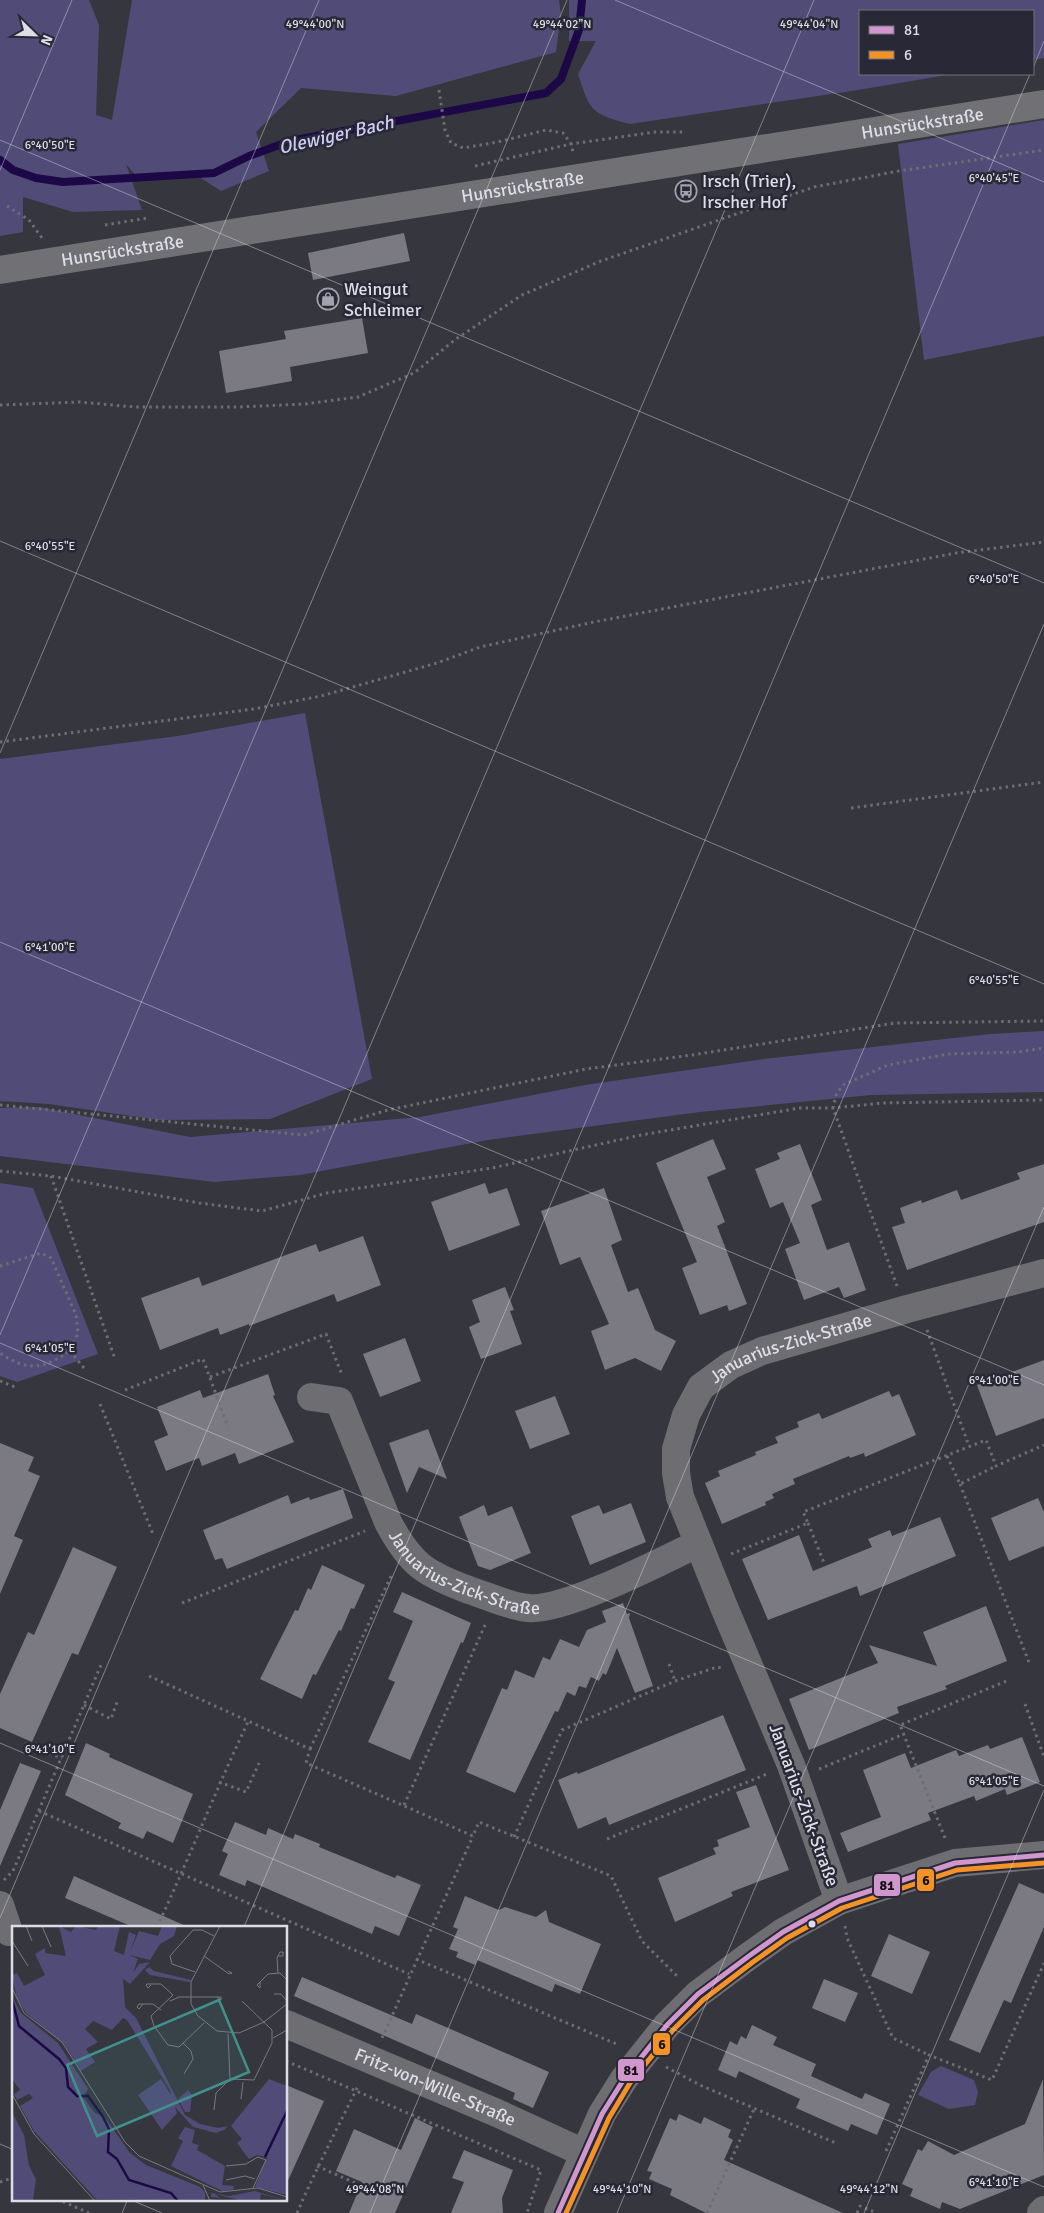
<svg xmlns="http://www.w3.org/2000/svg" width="1044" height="2213" font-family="Signika,sans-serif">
<rect width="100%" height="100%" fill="#36363e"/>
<g fill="#504c77">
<polygon points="0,0 89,0 99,25 96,115 112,120 132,0 559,0 561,15 556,52 396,96 301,88 256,132 269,171 221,191 190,171 137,177 126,164 142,210 73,212 23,197 23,232 0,236"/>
<path d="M569 0H1044V58L1033 60V11H860V74H953L858 90 630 124C591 114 590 111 578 74L596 41H569Z"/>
<polygon points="1044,120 1044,336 924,360 898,144"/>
<polygon points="305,713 372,1079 270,1119 159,1120 49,1104 0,1101 0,759 178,736"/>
<polygon points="1044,1031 1044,1092 871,1095 700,1112 488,1140 300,1175 214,1182 0,1156 0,1108 39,1107 190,1137 420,1117 585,1085 764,1059 990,1034"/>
<polygon points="0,1183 33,1188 98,1354 17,1382 0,1376"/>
<polygon points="941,2066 974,2080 978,2092 975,2105 949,2109 918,2095 931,2072"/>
</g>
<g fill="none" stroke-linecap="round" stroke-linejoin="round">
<polyline stroke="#1d0847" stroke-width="8" points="0,160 13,170 36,178 63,182 214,173 249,156 290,141 546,93 561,79 579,30 582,0"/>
</g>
<g fill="#7b7a82">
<polygon points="404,233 410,261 313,280 308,253"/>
<polygon points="362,318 368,353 290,367 292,381 226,393 219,351 286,339 284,331"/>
<polygon points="713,1139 726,1169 707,1177 725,1222 717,1226 747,1304 729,1311 727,1305 700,1315 682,1268 697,1262 656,1163"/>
<polygon points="800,1144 822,1200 811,1205 827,1250 849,1242 866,1290 844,1298 839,1287 804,1300 785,1249 800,1243 783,1202 770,1208 755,1169 780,1159 777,1153"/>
<polygon points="1044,1164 1044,1222 907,1270 892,1227 905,1223 900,1208 921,1200 922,1203 957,1190 961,1200 1020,1179 1017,1173"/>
<polygon points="485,1183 489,1194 507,1188 520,1225 449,1251 431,1202"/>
<polygon points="604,1188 622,1240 611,1245 628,1292 638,1288 655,1330 676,1341 661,1371 635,1358 605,1370 591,1331 609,1324 580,1257 560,1265 541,1211"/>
<polygon points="363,1236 381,1285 337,1302 334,1294 249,1326 249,1324 220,1335 218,1328 160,1350 141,1298 199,1277 202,1286 316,1244 319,1252"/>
<polygon points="505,1287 514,1310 510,1311 522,1344 481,1359 469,1327 480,1322 472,1300"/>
<polygon points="405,1338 421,1381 380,1397 363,1354"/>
<polygon points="1044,1360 1044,1418 996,1436 977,1385"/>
<polygon points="268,1374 275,1395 273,1396 294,1442 239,1464 235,1453 202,1466 199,1458 166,1471 154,1441 168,1435 157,1407 200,1390 203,1398"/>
<polygon points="889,1391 892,1397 899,1394 916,1435 865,1457 864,1453 850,1458 849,1456 793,1479 795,1484 772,1494 774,1498 765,1502 766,1505 722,1524 705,1483 720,1476 718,1471 756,1455 755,1452 778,1443 775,1437 799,1427 797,1422 819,1413 822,1419"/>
<polygon points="555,1396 570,1434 530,1449 515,1411"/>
<polygon points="428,1429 447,1479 419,1467 407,1493 389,1443"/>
<polygon points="0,1443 34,1457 28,1471 40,1476 14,1536 23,1540 0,1594"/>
<polygon points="343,1489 353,1518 227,1569 222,1558 215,1560 203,1530 288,1495 291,1504 309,1497 310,1500"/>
<polygon points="1038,1498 1044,1512 1044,1546 1009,1561 991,1518"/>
<polygon points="631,1503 646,1542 590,1565 571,1516 599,1505 603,1514"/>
<polygon points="484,1505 488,1516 512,1506 531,1553 490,1570 478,1566 459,1517"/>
<polygon points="940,1517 956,1556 860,1596 857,1586 768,1620 742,1559 799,1535 813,1571 872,1547 868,1539 890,1530 892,1536"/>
<polygon points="73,1547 117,1567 78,1655 72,1653 32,1742 0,1728 0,1694 28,1632 34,1635"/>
<polygon points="322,1565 365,1585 354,1609 351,1608 341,1631 339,1630 316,1675 313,1674 302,1699 260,1679 295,1610 298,1611 308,1588 311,1590"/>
<polygon points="402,1592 471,1623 463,1643 461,1642 410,1760 368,1742 395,1682 388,1679 413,1621 393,1612"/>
<polygon points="623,1603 627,1614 630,1613 629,1618 653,1686 635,1693 617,1648 606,1675 603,1673 599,1681 591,1677 586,1688 579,1686 575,1696 567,1692 558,1712 555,1711 515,1793 466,1772 502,1688 507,1690 515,1670 534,1678 543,1657 550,1660 560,1639 579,1647 587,1630 606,1622 602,1611"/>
<polygon points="986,1606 1007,1661 945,1686 947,1689 897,1707 899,1713 809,1750 789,1699 878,1663 869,1645 937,1666 923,1632"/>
<polygon points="723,1715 746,1770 609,1825 606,1817 578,1829 558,1780 577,1772 578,1774"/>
<polygon points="1022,1737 1040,1782 1007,1795 1005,1789 976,1801 974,1796 928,1813 931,1820 848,1852 840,1833 881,1817 863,1770 905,1753 911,1768 956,1750 959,1756 988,1745 990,1749"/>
<polygon points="86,1743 110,1754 109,1757 193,1794 173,1843 147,1831 143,1839 118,1828 121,1823 65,1795"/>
<polygon points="20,1763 41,1771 0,1866 0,1810"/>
<polygon points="756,1785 789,1870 731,1892 733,1896 675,1922 658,1878 716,1854 713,1848 719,1846 717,1840 750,1827 736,1792"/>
<polygon points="235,1822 266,1835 268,1828 293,1839 295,1834 320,1844 319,1847 395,1878 397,1875 421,1885 399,1936 375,1926 372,1934 247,1880 245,1886 219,1875 228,1854 222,1851"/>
<polygon points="74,1876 188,1927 133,1927 65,1898"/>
<polygon points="1019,1883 1044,1894 1044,1927 1011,2003 1004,2000 980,2053 949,2040"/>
<polygon points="465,1896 499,1910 505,1907 536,1917 546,1910 549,1922 601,1944 580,1994 555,1984 552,1992 477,1960 475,1965 456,1957 458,1952 449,1949 458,1929 453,1927"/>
<polygon points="889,1934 930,1952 912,1994 871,1976"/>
<polygon points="302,1977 412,2024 416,2014 549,2072 533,2108 513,2099 515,2093 294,1996"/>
<polygon points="824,1979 858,1993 845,2022 812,2008"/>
<polygon points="752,2025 777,2037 773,2045 816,2064 811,2076 862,2099 865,2093 890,2104 877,2135 851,2124 848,2131 796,2108 800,2099 739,2071 736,2078 718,2070 730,2041 737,2045 741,2036 746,2039"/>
<polygon points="1043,2079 1044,2175 960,2209 942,2202 940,2209 910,2196 913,2189 902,2184 918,2149 922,2151 928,2141 954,2155 1025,2124"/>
<polygon points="286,2085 324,2101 286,2185"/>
<polygon points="679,2114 701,2124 704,2117 731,2130 728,2137 733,2140 724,2160 843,2213 706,2213 670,2195 672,2189 649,2179 652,2172 647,2171 670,2118 676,2121"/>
<polygon points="415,2118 433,2127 395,2213 349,2213 362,2182 336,2171 354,2129 401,2150"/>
<polygon points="464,2150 513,2170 502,2198 503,2213 451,2213 464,2182 452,2178"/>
</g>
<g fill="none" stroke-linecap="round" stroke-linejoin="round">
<g stroke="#6d6d72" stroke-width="3" stroke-dasharray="2.5 4" stroke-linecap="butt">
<polyline points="439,90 445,130 451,143 463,148 498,142 546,130 563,133 571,144 573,152"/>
<polyline points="475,166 571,144 655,132 685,132"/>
<polyline points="7,206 29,220 42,238"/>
<polyline points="105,225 148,218"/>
<polyline points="0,405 80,402 134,407 238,407 305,404 358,397 414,373 456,339 522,295 601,261 814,187 899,171 1044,150"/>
<polyline points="0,742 254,709 321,696 437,663 480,647 594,622 956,553 1044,542"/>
<polyline points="851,808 1044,782"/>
<polyline points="0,1105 304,1135 388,1110 586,1069 692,1055 895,1023 1044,1021"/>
<polyline points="0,1171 51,1176 199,1203 262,1211 327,1193 492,1168 641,1135 800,1108 833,1108 883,1103 1044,1100"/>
<polyline points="51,1176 115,1359"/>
<path d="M0 1266 41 1253 51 1258 76 1315 78 1333 70 1351C43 1369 28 1372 0 1353"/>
<polyline points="897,1286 833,1108 836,1095 843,1085 888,1065 949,1054 1018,1052 1044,1048"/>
<polyline points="927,1330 969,1446"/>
<polyline points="70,1351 84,1368"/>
<polyline points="210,1377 326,1334 342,1375"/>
<polyline points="0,1381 15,1387"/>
<polyline points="125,1390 203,1359 228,1427"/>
<polyline points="100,1404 153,1534"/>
<polyline points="947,1456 960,1484 996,1466"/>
<polyline points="960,1484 1030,1665"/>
<polyline points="808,1523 824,1563"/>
<polyline points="731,1554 808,1523 803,1512 986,1440 996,1466 1044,1445"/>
<polyline points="182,1603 365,1531"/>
<polyline points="669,1664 675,1681"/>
<polyline points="149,1676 310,1749 306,1763 473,1836 479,1822 611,1876 642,1941 679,1978"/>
<polyline points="1025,1704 1044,1757"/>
<polyline points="84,1705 111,1719 117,1702"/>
<polyline points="25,1744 62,1758"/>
<polyline points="310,1749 392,1574"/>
<polyline points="819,1769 904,1734"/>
<polyline points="219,1782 246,1792 259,1763"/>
<polyline points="404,1805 486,1623"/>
<polyline points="39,1811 409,1974"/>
<polyline points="514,1837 562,1730 675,1681 717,1667 721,1668"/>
<polyline points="945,1838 900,1725 1009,1680"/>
<polyline points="607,1839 767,1774"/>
<polyline points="4,1880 13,1871 101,1665"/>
<polyline points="845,1926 847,1938 893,2038 929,2055"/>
<path d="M157 1927C189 1859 216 1789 248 1722"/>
<polyline points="416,1959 619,2045"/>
<polyline points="382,2038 473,1836"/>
<polyline points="286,2061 541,2170 527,2213"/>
<polyline points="666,2067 702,2086 838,2144"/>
<polyline points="886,2151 929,2055 992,2080 1044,1963"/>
<polyline points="317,2166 378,2193 380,2187"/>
<polyline points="0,2182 9,2179 14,2181"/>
<polyline points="57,2199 89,2213"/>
<path d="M297 2213C316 2169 338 2127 359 2084"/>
<polyline points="707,2213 754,2109"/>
<polyline points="857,2213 860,2206 877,2213"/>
</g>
<g stroke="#6e6e72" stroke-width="28">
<path id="s1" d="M311 1397 339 1401 388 1522C410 1564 425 1574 469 1590 488 1596 508 1606 528 1608 563 1612 662 1561 697 1544"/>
<path id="s2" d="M839 1901 791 1765 724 1607 680 1497 676 1473V1449L686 1415 701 1387 731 1365 762 1351 907 1309 1044 1273"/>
<polyline points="0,1905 9,1932"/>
<path id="s3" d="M286 2024 497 2113 584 2153"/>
<polyline points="558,2213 602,2114 624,2079 667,2025 698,1994 749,1956 783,1932 839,1901 955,1863 1044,1855"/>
<polyline points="1041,2213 1044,2210"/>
</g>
<path stroke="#707075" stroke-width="28" id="s4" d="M0 270 1044 104"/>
<g stroke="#282836" stroke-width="9">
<polyline id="bus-1" points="558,2213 602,2114 624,2079 667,2025 698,1994 749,1956 783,1932 839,1901 955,1863 1044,1855"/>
</g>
<g stroke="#282836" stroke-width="9">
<polyline id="bus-2" points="566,2213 609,2118 630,2083 673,2030 703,2000 753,1962 787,1938 842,1908 957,1870 1044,1863"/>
</g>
<use href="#bus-1" stroke="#d196cd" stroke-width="5"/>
<use href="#bus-2" stroke="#f39226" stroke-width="5"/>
</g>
<path fill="none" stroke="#dddde7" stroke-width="1" stroke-opacity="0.45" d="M615 0 1044 182M1033 68 1044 41M0 140 1044 583M0 170 72 0M0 541 1044 984M0 753 319 0M0 942 1044 1385M0 1335 567 0M0 1343 1044 1786M0 1743 1044 2187M0 1918 814 0M244 1927 1030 74M0 2144 14 2150M129 2199 162 2213M122 2213 128 2199M370 2213 1044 624M617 2213 1044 1207M864 2213 1044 1790"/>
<defs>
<g id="bus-ring" transform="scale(1.125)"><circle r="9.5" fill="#282836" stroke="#a3a3ac" stroke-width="1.5"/><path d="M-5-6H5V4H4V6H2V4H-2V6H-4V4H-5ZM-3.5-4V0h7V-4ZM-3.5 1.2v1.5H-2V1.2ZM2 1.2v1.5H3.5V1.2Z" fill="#a3a3ac"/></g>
<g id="shop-ring" transform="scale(1.125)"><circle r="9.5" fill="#282836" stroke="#a3a3ac" stroke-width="1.5"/><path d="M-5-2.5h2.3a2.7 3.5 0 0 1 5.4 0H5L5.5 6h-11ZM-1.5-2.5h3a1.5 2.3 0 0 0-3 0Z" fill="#a3a3ac"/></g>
</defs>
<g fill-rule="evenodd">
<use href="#bus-ring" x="686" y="191"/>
<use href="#shop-ring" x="328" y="299"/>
</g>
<circle fill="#dddde7" stroke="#282836" stroke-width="2" cx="812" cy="1924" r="4.5"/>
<g text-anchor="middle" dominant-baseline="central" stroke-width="5" stroke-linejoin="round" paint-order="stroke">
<g font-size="18" fill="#dddde7" stroke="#282836">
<text stroke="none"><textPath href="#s4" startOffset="934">Hunsrückstraße</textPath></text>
<text stroke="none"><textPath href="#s4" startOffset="529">Hunsrückstraße</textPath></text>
<text stroke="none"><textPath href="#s4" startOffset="124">Hunsrückstraße</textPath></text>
<text stroke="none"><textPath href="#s2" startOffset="649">Januarius-Zick-Straße</textPath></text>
<text stroke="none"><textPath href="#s1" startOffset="256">Januarius-Zick-Straße</textPath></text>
<text transform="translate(804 1805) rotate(70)">Januarius-Zick-Straße</text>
<text stroke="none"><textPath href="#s3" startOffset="162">Fritz-von-Wille-Straße</textPath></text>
</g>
<g font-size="18" fill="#dddde7" stroke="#282836" text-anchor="start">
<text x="702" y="181">Irsch (Trier),<tspan x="702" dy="21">Irscher Hof</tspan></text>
<text x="344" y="289">Weingut<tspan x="344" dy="21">Schleimer</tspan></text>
</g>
<g font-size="19" font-style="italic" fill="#cdcbf4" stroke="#282836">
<text transform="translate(336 135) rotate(-13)">Olewiger Bach</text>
</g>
</g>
<g transform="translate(12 1926)">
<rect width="275" height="275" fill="#36363e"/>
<path d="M47 0 59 6 64 0 84 4 86 0H108L102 25 112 29 117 6 124 9 118 26 127 5 146 10 150 0H165L162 10 148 18 138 34 117 29 126 33 121 47 127 38 138 36 118 58 111 53 113 81 124 92 173 189 188 198 206 202 216 200 212 204 204 207 181 201 163 181 165 187 150 204 126 169 149 153 159 169 158 164 115 94 111 92 100 104 81 95 73 103 86 116 74 123 83 136 69 145 53 119 14 87 5 73 0 49 5 47 12 60 33 49 23 28 33 22V27L54 30ZM137 41 142 45 179 54 178 56 138 49 133 44ZM0 70 9 87 46 117 76 163 71 171 83 187 92 190 118 227 134 239 188 261 193 266V275L84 273 22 205 8 180 21 172 17 168 5 174 2 168 8 164 0 153ZM257 153 275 160V269L243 261 255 231 245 229 237 233 225 217 230 213 219 200ZM176 164 180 169 178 186H173L166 173ZM0 186 12 209 17 240 24 253 21 275H0ZM173 201 183 204 180 217 187 219 185 224 213 240 210 259 222 260 221 264 210 265 159 240 171 215 166 212ZM243 265 275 275 249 268 248 275 227 274 203 268 208 272 199 271V267L217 270Z" fill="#504c77"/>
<path fill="none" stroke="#1d0847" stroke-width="2.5" d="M0 73 7 100 47 133 54 142 56 161 65 170H76L91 191 97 203 96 226 105 233 117 254 159 267 166 275M253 231 275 185"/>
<path fill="none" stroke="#797982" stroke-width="1" d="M14 0 20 15M30 0 39 21M208 0 179 56V78L186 90 205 105 227 107 252 96 275 78M0 15 16 40M192 30 217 48 220 47 216 45M183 46 160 38 158 30 181 4H190L202 10M266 47 265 32 268 26H271V30H266M248 56V62L245 59 256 48 268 47 275 54M139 59 136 62 134 59 135 58H149L161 69M0 62 12 87 50 116 113 216 127 230 208 266 246 262 275 271M262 68H269L275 75M161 69 139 90 142 100 156 119 167 121 192 97M158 75 167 71H209V74L205 71M131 78 127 83 125 81 127 78H141L149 84M216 108 218 153M261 112 275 104M171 117 179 125 181 133 172 148M218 153 242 154 260 117V104L230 75M0 168 22 208 83 275M229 173 231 156M202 184 204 167 218 153M214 240 234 238 246 231 254 234 241 262M214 254 233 250 243 253M191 259 198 275M197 274 219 275"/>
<path fill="#42908c" fill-opacity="0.15" stroke="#42908c" stroke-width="2.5" d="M207 74 237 146 85 210 55 139Z"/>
<rect width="275" height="275" fill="none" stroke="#dddde7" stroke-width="2.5"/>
</g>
<g font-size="12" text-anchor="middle" fill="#dddde7" stroke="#282836" stroke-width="5" stroke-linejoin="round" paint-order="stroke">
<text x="315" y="28">49°44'00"N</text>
<text x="562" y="28">49°44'02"N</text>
<text x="809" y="28">49°44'04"N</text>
<text x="50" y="149">6°40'50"E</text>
<text x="994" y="182">6°40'45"E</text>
<text x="50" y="550">6°40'55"E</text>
<text x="994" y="583">6°40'50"E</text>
<text x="50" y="951">6°41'00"E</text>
<text x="994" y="984">6°40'55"E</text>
<text x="50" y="1352">6°41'05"E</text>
<text x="994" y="1384">6°41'00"E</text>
<text x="50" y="1753">6°41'10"E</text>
<text x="994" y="1785">6°41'05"E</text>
<text x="994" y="2186">6°41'10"E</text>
<text x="375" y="2193">49°44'08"N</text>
<text x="622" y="2193">49°44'10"N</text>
<text x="869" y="2193">49°44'12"N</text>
</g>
<g stroke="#282836" stroke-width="2">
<rect x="916" y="1868" width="19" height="24" rx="5" fill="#f39226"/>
<rect x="873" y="1873" width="28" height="24" rx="5" fill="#d196cd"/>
<rect x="652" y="2032" width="19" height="24" rx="5" fill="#f39226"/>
<rect x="617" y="2058" width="28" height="24" rx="5" fill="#d196cd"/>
</g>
<g font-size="14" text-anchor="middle" font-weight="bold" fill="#111">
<text x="926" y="1885">6</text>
<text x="887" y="1890">81</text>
<text x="662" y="2049">6</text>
<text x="631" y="2075">81</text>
</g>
<rect x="859" y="10" width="175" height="65" fill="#282836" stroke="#70707d"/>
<rect x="869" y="26" width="25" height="8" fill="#d196cd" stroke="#70707d"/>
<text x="904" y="35" font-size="15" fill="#dddde7">81</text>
<rect x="869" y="51" width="25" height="8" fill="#f39226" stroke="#70707d"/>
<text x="904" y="60" font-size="15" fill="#dddde7">6</text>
<g transform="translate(35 35) rotate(113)" stroke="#282836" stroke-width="4" paint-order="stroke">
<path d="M0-4L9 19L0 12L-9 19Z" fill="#dddde7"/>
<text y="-8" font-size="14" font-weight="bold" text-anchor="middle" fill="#dddde7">N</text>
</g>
</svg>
